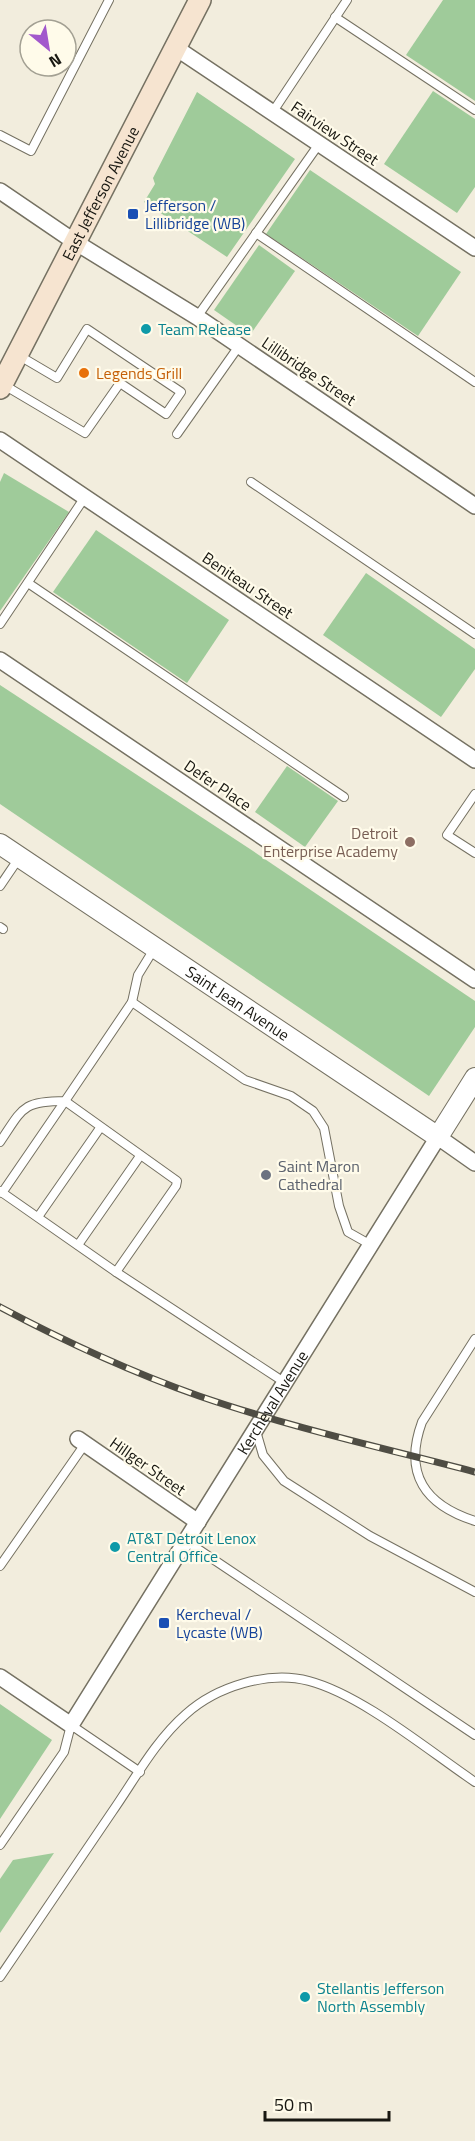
<svg xmlns="http://www.w3.org/2000/svg" width="475" height="2141" font-family="'Titillium Web',sans-serif">
<rect width="100%" height="100%" fill="#f2eddd"/>
<g fill="#9fcb9a">
<polygon points="443,0 475,0 475,101 406,55"/>
<polygon points="433,91 475,119 475,187 457,213 384,164"/>
<polygon points="197,92 295,159 227,257 144,202 155,184 153,178"/>
<polygon points="310,170 461,272 418,336 266,234"/>
<polygon points="259,245 295,271 250,335 214,310"/>
<polygon points="4,473 69,512 0,611 0,482"/>
<polygon points="96,530 229,620 187,683 53,592"/>
<polygon points="366,573 475,649 475,669 441,717 323,635"/>
<polygon points="0,685 250,849 475,1001 475,1027 429,1096 0,804"/>
<polygon points="287,766 338,801 305,847 255,812"/>
<polygon points="0,1704 52,1740 0,1819"/>
<polygon points="54,1853 0,1933 0,1879 13,1860"/>
</g>
<g fill="none" stroke-linecap="round" stroke-linejoin="round">
<g stroke="#757162" stroke-width="10">
<g id="service">
<polyline points="335,17 475,110"/>
<polyline points="272,113 347,0"/>
<polyline points="0,135 31,151 109,0"/>
<polyline points="256,233 475,382"/>
<polyline points="197,317 319,144"/>
<polyline points="4,385 85,433 120,383 166,414 181,392 87,329 57,378 18,355"/>
<polyline points="177,434 239,346"/>
<polyline points="251,482 475,634"/>
<polyline points="28,583 344,797"/>
<polyline points="0,624 85,497"/>
<polyline points="475,794 447,835 475,853"/>
<polyline points="0,886 19,858"/>
<polyline points="0,927 3,929"/>
<polyline points="132,1002 245,1080 291,1096 313,1111 324,1128 339,1206 348,1232 371,1245"/>
<path d="M0 1142C23 1108 22 1101 65 1101L132 1002 138 975 154 949"/>
<polyline points="0,1191 116,1272 284,1382"/>
<polyline points="2,1193 65,1101 177,1181 176,1186 116,1272"/>
<polyline points="38,1217 100,1128"/>
<polyline points="78,1245 140,1156"/>
<path d="M475 1339 422 1422C403 1474 425 1505 475 1521"/>
<polyline points="256,1431 263,1455 284,1481 370,1536 475,1592"/>
<polyline points="186,1541 475,1735"/>
<polyline points="0,1566 85,1444"/>
<polyline points="0,1845 64,1752 71,1725 140,1772"/>
<path d="M0 1977C37 1922 75 1867 112 1812 135 1779 155 1741 186 1714 216 1687 268 1670 309 1681 362 1695 429 1751 475 1782"/>
</g>
</g>
<g stroke="#757162" stroke-width="18">
<g id="minor">
<polyline points="176,48 475,248"/>
<polyline points="0,191 75,242 197,317 475,506"/>
<polyline points="0,440 475,760"/>
<polyline points="0,660 475,980"/>
<polyline points="78,1439 198,1522"/>
<path id="s1" d="M0 1677 71 1725 438 1137 475 1163"/>
</g>
</g>
<g stroke="#757162" stroke-width="22">
<g id="tertiary">
<path id="s2" d="M0 844 438 1137 475 1078"/>
</g>
</g>
<g stroke="#757162" stroke-width="24">
<g id="secondary">
<path id="s3" d="M0 388 200 0"/>
</g>
</g>
<use href="#service" stroke="#fff" stroke-width="8"/>
<use href="#minor" stroke="#fff" stroke-width="15"/>
<use href="#tertiary" stroke="#fff" stroke-width="20"/>
<use href="#secondary" stroke="#f6e4d0" stroke-width="21"/>
<g stroke="#4f4d44" stroke-width="7">
<path id="rail" d="M0 1307C64 1341 131 1372 199 1396 289 1427 383 1448 475 1472"/>
</g>
<use href="#rail" stroke="#fffbea" stroke-width="4.5" stroke-dasharray="14" stroke-linecap="butt"/>
</g>
<g fill="#1a4fb4" stroke="#fffbea" stroke-width="2">
<rect x="127" y="208" width="12" height="12" rx="3"/>
<rect x="158" y="1617" width="12" height="12" rx="3"/>
</g>
<g fill="#0f9aa8" stroke="#fffbea" stroke-width="2">
<circle cx="146" cy="329" r="6"/>
<circle cx="115" cy="1547" r="6"/>
<circle cx="305" cy="1997" r="6"/>
</g>
<circle fill="#e8710a" stroke="#fffbea" stroke-width="2" cx="84" cy="373" r="6"/>
<circle fill="#8d6e63" stroke="#fffbea" stroke-width="2" cx="410" cy="842" r="6"/>
<circle fill="#6b7280" stroke="#fffbea" stroke-width="2" cx="266" cy="1175" r="6"/>
<g text-anchor="middle" dominant-baseline="central" stroke-width="4.5" stroke-linejoin="round" paint-order="stroke">
<g font-size="16" fill="#181711" stroke="#fffbea">
<text transform="translate(335 133) rotate(34)">Fairview Street</text>
<text stroke="none"><textPath href="#s3" startOffset="219">East Jefferson Avenue</textPath></text>
<text transform="translate(309 371) rotate(34)">Lillibridge Street</text>
<text transform="translate(248 585) rotate(34)">Beniteau Street</text>
<text transform="translate(218 785) rotate(34)">Defer Place</text>
<text stroke="none"><textPath href="#s2" startOffset="286">Saint Jean Avenue</textPath></text>
<text stroke="none"><textPath href="#s1" startOffset="466">Kercheval Avenue</textPath></text>
<text transform="translate(148 1466) rotate(35)">Hillger Street</text>
</g>
<g font-size="16" fill="#164399" stroke="#fffbea" text-anchor="start">
<text x="145" y="205">Jefferson /<tspan x="145" dy="18">Lillibridge (WB)</tspan></text>
<text x="176" y="1614">Kercheval /<tspan x="176" dy="18">Lycaste (WB)</tspan></text>
</g>
<g font-size="16" fill="#0d838f" stroke="#fffbea" text-anchor="start">
<text x="158" y="329">Team Release</text>
<text x="127" y="1538">AT&amp;T Detroit Lenox<tspan x="127" dy="18">Central Office</tspan></text>
<text x="317" y="1988">Stellantis Jefferson<tspan x="317" dy="18">North Assembly</tspan></text>
</g>
<g font-size="16" fill="#c56008" stroke="#fffbea" text-anchor="start">
<text x="96" y="373">Legends Grill</text>
</g>
<g font-size="16" fill="#785e54" stroke="#fffbea" text-anchor="end">
<text x="398" y="833">Detroit<tspan x="398" dy="18">Enterprise Academy</tspan></text>
</g>
<g font-size="16" fill="#5b616d" stroke="#fffbea" text-anchor="start">
<text x="278" y="1166">Saint Maron<tspan x="278" dy="18">Cathedral</tspan></text>
</g>
</g>
<g transform="translate(48 48) rotate(150)"><circle r="28" fill="#fffbea" stroke="#a3a093" stroke-width="1.5"/>
<path d="M0-4.5L10 22L0 15L-10 22Z" fill="#a258cc"/>
<text y="-9" font-size="16" font-weight="bold" text-anchor="middle" fill="#181711">N</text>
</g>
<path d="M265 2111v9h124v-9" fill="none" stroke="#181711" stroke-width="3"/>
<text x="274" y="2111" font-size="18" fill="#181711" stroke="#fffbea" stroke-width="4.5" paint-order="stroke">50 m</text>
</svg>
